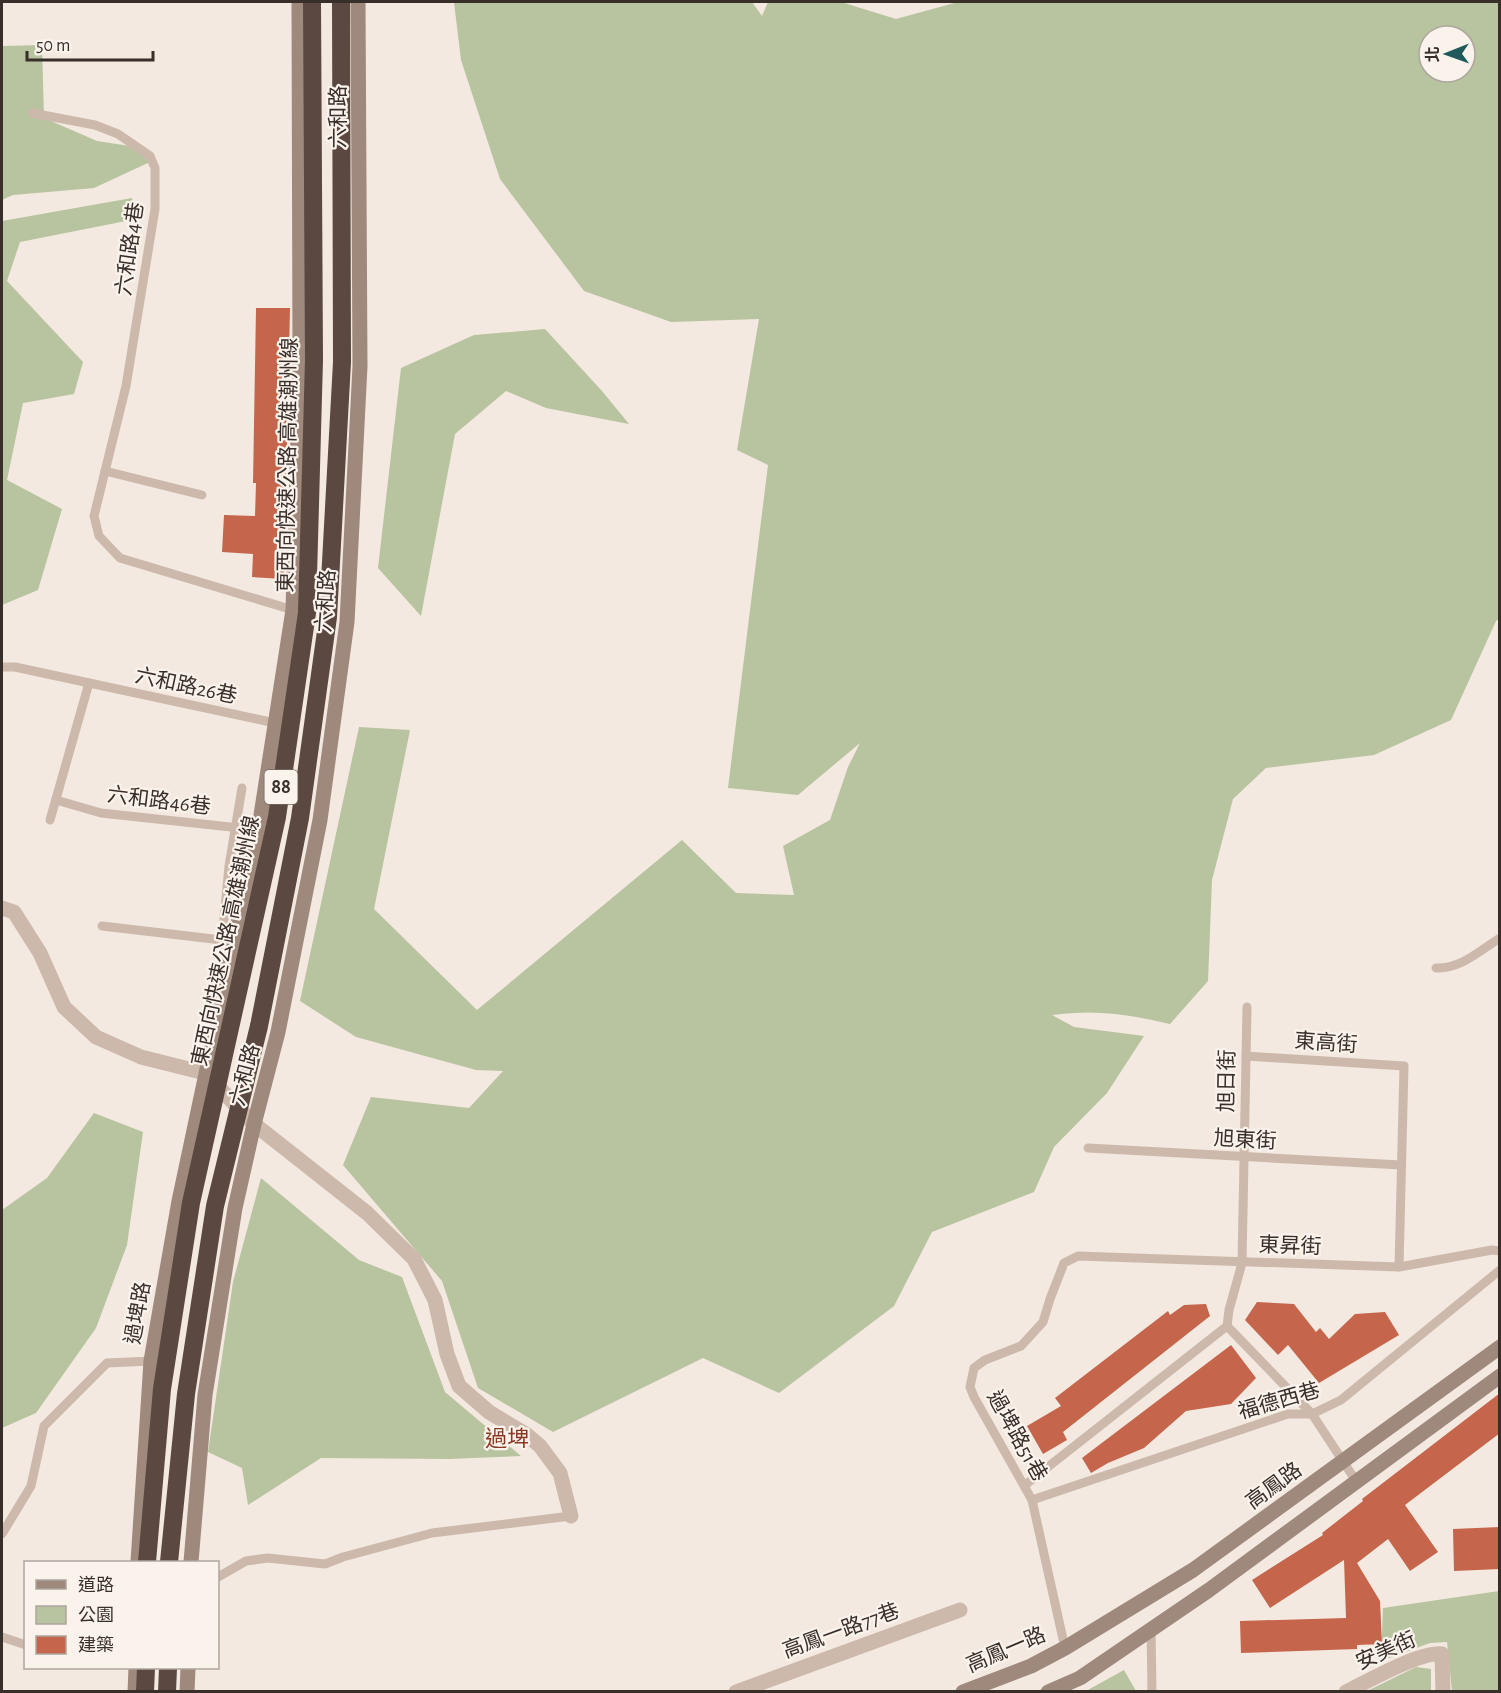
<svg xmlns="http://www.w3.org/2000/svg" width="1501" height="1693" font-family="'Alegreya Sans','Noto Sans TC',sans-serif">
<rect width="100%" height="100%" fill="#f3e9e0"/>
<g fill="#b8c39f" fill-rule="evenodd">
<path d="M454 2H752L762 16 768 2H841L896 19 958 2H1499V619L1496 621 1451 720 1374 755 1266 768 1233 799 1212 880 1208 981 1170 1024C1127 1014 1096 1009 1052 1015L1074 1027 1144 1036 1107 1093 1054 1147 1034 1192 932 1232 894 1306 779 1393 703 1358 553 1432 478 1388 442 1281 343 1165 371 1097 469 1108 503 1071 476 1070 356 1037 300 1001 359 727 410 730 374 909 477 1010 682 840 736 893 794 895 783 846 830 820 848 767 860 743 798 795 728 788 768 465 737 450 759 319 671 322 584 291 500 179 461 60ZM1429 36H1465V72H1429Z"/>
<polygon points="42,45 44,118 97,141 130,146 150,162 94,188 13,195 2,200 2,46"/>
<polygon points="132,198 136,219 20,242 7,281 83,362 74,394 23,403 7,480 62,509 38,590 2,605 2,221"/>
<polygon points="545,329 602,391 629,424 546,408 506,391 455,434 421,616 378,568 401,368 474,335"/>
<polygon points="94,1113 143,1132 127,1245 96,1328 36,1413 2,1428 2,1210 47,1178"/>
<polygon points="261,1178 359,1260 402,1277 445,1392 521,1456 449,1459 321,1458 248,1505 242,1468 208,1452 233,1282"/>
<polygon points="1499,1591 1499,1691 1452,1691 1447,1642 1430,1643 1381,1661 1383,1608"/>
<polygon points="1416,1667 1431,1669 1431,1691 1367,1691"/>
<polygon points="1124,1670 1136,1691 1086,1691"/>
</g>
<g fill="#c5654b">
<polygon points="256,308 290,308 284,579 252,577 253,554 222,552 224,515 255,516 256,483 253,483"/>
<polygon points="1257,1302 1294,1304 1316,1332 1320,1328 1329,1339 1355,1314 1385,1312 1399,1335 1319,1383 1288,1345 1278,1355 1245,1320"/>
<polygon points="1206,1304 1210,1316 1063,1432 1067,1440 1043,1454 1027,1426 1061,1406 1055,1398 1168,1311 1170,1315 1184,1305"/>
<polygon points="1231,1345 1256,1378 1231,1404 1186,1411 1144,1448 1108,1463 1091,1473 1082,1458"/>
<polygon points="1500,1393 1500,1433 1405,1505 1438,1552 1410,1571 1388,1539 1357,1563 1380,1601 1382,1644 1357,1645 1357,1649 1241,1653 1240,1621 1346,1618 1344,1560 1270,1608 1252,1580 1323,1535 1322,1533 1363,1501 1362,1499"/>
<polygon points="1500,1527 1500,1569 1454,1571 1453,1529"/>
</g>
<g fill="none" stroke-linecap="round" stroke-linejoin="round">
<g stroke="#ccb9ab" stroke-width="9">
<polyline points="32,113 95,125 118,134 150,156 155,168 155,209 126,386 94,516 99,536 120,558 293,610"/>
<polyline points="105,471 202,495"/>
<polyline points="2,667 15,667 275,723"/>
<polyline points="56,800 101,813 258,830"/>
<polyline points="50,820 89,683"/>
<polyline points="102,926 222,940"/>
<path d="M1436 968C1461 969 1479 951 1500 938"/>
<polyline points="222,974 222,940 229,866 242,788"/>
<polyline points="1246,1056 1404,1066 1399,1267"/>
<polyline points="1088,1148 1401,1165"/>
<polyline points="1227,1326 1312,1414 1356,1481"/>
<polyline points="1025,1485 1227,1326 1229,1310 1242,1263 1247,1007"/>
<polyline points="1032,1500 1288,1414 1312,1414 1341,1400 1500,1270"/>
<polyline points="2,1534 31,1486 44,1426 107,1363 151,1361"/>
<polyline points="218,1577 246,1561 268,1558 325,1564 343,1557 432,1533 571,1516"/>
<polyline points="1151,1628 1152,1692"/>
<polyline points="2,1637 26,1645"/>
<polyline points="1065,1648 1032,1500 974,1397 970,1387 974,1368 985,1360 1021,1346 1043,1322 1050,1299 1064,1263 1078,1256 1399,1267 1492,1250 1500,1251"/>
</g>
<g stroke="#ccb9ab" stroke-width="15">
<polyline points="2,908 14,912 40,953 64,1007 96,1037 141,1057 205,1073 254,1124 367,1213 414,1259 435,1300 447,1354 459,1386 489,1412 527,1435 540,1446 560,1473 571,1516"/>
<polyline points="736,1692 960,1610"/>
<path d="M1346 1692C1368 1681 1421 1651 1442 1654L1443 1692"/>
</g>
<g stroke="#9f887c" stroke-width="15">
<polyline points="138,1562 151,1361 179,1201 261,815 293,610 300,360 299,2"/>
<polyline points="191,1562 205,1395 235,1208 254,1124 278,1032 320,820 347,622 360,366 358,2"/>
<polyline points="135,1692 136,1668"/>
<polyline points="187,1692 188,1668"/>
<polyline points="963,1692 1031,1666 1065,1648 1193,1570 1500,1347"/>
<polyline points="1048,1692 1080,1678 1209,1590 1500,1376"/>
</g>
<g stroke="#5a4841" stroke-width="18">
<polyline points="147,1562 162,1389 191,1203 277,817 307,613 314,360 312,2"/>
<polyline points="169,1562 186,1394 215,1206 259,1026 300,818 328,617 342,362 341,2"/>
<polyline points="145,1692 146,1668"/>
<polyline points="167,1692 168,1668"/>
</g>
</g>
<g text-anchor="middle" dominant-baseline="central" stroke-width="4.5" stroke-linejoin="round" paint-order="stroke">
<rect fill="#faf3ec" stroke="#736a64" stroke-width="1.5" x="264.5" y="770" width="33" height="34" rx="4.5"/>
<g font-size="20" font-weight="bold" fill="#392f2a">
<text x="281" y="787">88</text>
</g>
<g font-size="21" fill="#392f2a" stroke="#faf3ec">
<text transform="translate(338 117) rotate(-90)">六和路</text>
<text transform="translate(130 249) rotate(-82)">六和路4巷</text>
<text transform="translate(288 465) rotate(-89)">東西向快速公路 高雄潮州線</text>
<text transform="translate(326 601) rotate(-86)">六和路</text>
<text transform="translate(186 686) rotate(12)">六和路26巷</text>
<text transform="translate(159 801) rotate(7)">六和路46巷</text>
<text transform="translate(226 941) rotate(-78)">東西向快速公路 高雄潮州線</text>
<text transform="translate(1326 1043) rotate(4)">東高街</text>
<text transform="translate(245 1075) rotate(-75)">六和路</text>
<text transform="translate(1227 1081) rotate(-89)">旭日街</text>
<text transform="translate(1245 1140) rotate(3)">旭東街</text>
<text transform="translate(1290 1246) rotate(2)">東昇街</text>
<text transform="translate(138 1313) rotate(-80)">過埤路</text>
<text transform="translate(1279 1401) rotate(-16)">福德西巷</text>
<text transform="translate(1017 1436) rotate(61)">過埤路51巷</text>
<text transform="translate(1274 1486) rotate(-36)">高鳳路</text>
<text transform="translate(841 1631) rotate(-20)">高鳳一路77巷</text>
<text transform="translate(1006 1650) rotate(-23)">高鳳一路</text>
<text transform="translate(1386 1651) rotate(-24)">安美街</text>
</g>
<g font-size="22" fill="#883823" stroke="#faf3ec">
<text x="507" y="1439">過埤</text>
</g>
</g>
<rect width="1501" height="1693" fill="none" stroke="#392f2a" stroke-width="6"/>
<rect x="24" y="1561" width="195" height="108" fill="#faf3ec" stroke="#ada59e" stroke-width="1.5"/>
<rect x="36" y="1580" width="30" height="9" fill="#9f887c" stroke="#ada59e" stroke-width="1.5"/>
<text x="78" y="1591" font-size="18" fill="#392f2a">道路</text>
<rect x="36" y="1606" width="30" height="18" fill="#b8c39f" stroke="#ada59e" stroke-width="1.5"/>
<text x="78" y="1621" font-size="18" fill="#392f2a">公園</text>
<rect x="36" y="1636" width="30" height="18" fill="#c5654b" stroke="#ada59e" stroke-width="1.5"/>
<text x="78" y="1651" font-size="18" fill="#392f2a">建築</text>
<g transform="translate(1447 54) rotate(269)"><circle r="28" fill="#faf3ec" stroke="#ada59e" stroke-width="1.5"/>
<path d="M0-4.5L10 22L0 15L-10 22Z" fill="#1f595b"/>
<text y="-9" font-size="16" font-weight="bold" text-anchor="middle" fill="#392f2a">北</text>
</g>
<path d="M27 51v9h126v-9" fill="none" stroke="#392f2a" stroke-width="3"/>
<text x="36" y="51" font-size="18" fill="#392f2a" stroke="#faf3ec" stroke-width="4.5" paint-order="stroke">50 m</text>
</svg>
